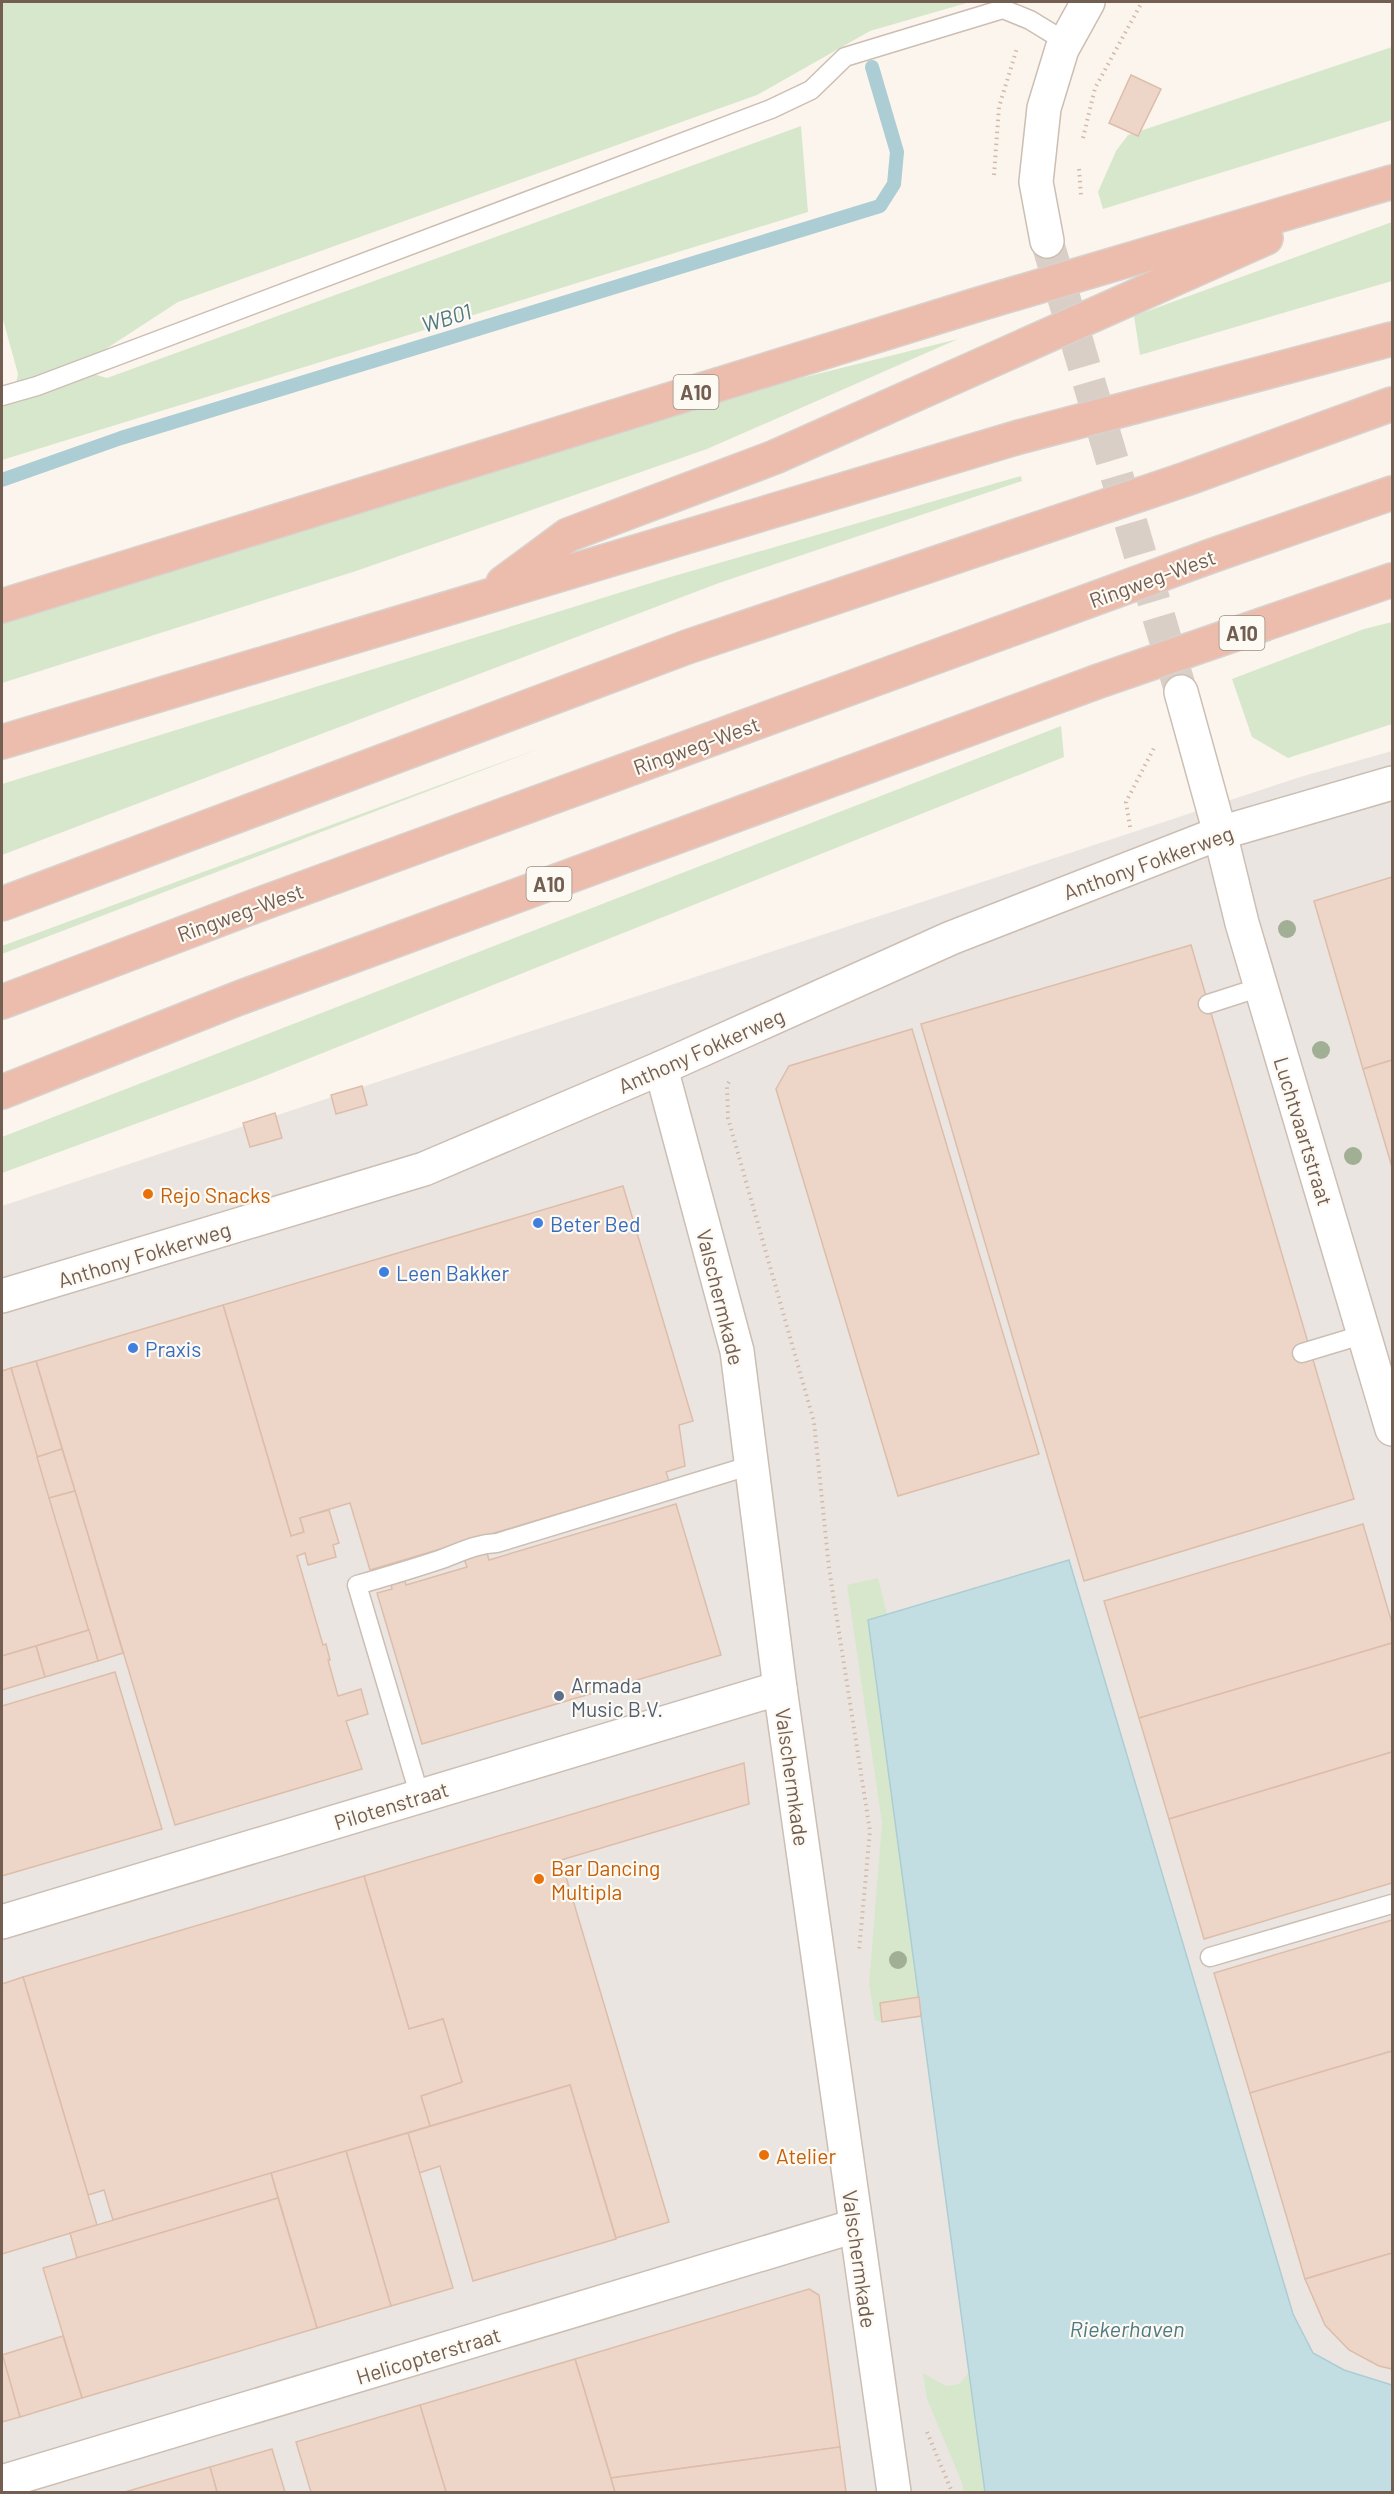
<svg xmlns="http://www.w3.org/2000/svg" width="1394" height="2494" font-family="Barlow,sans-serif">
<rect width="100%" height="100%" fill="#fbf5ed"/>
<polygon fill="#ebe5e1" points="1392,751 1392,2492 2,2492 2,1206 1300,777"/>
<g fill="#d7e7cc">
<polygon points="2,2 970,2 870,31 757,95 178,302 75,369 107,378 801,126 808,212 2,460 2,390 16,383 18,374 2,316"/>
<polygon points="1392,47 1392,120 1103,209 1098,192 1116,151 1128,135"/>
<polygon points="1392,222 1392,281 1140,355 1134,316"/>
<polygon points="958,339 707,449 356,571 2,683 2,619 729,396"/>
<polygon points="1021,476 1022,481 719,583 2,855 2,784 667,578"/>
<polygon points="1392,622 1392,724 1288,758 1252,737 1232,679 1364,629"/>
<polygon points="1061,726 1064,757 255,1080 2,1173 2,1137"/>
<polygon points="546,746 2,954 2,946"/>
<polygon points="878,1578 887,1614 868,1621 919,1997 880,2003 882,2022 875,2020 869,1984 882,1823 847,1585"/>
<polygon points="923,2373 946,2386 959,2384 969,2373 985,2492 964,2492 962,2483 927,2399"/>
</g>
<polygon fill="#c3dee2" stroke="#abcdd3" stroke-width="1.5" points="1069,1560 1293,2314 1313,2353 1344,2370 1392,2385 1392,2492 985,2492 868,1620"/>
<g fill="none" stroke-linecap="round" stroke-linejoin="round">
<polyline stroke="#abcdd3" stroke-width="14" points="2,480 121,438 880,206 894,184 897,152 872,67"/>
</g>
<g fill="#edd6c8" stroke="#ddbdaa" stroke-width="1.5">
<polygon points="1131,75 1161,89 1138,136 1109,123"/>
<polygon points="1392,877 1392,1060 1363,1069 1314,901"/>
<polygon points="1191,945 1354,1499 1084,1581 921,1024"/>
<polygon points="912,1029 1039,1454 898,1496 776,1089 789,1066"/>
<polygon points="1392,1060 1392,1167 1363,1069"/>
<polygon points="362,1086 367,1105 336,1114 331,1095"/>
<polygon points="275,1113 282,1138 250,1147 243,1123"/>
<polygon points="623,1186 693,1421 679,1425 685,1466 666,1472 669,1481 370,1570 350,1503 300,1518 304,1532 291,1536 223,1305"/>
<polygon points="223,1305 291,1536 304,1532 300,1518 329,1510 339,1543 333,1545 336,1557 308,1565 305,1553 297,1556 323,1645 326,1644 330,1660 328,1660 338,1696 361,1689 368,1714 346,1721 362,1769 175,1825 36,1361"/>
<polygon points="36,1361 62,1449 37,1457 11,1368"/>
<polygon points="11,1368 89,1630 2,1656 2,1371"/>
<polygon points="62,1449 75,1491 49,1498 37,1457"/>
<polygon points="75,1491 123,1653 98,1661 49,1498"/>
<polygon points="676,1504 721,1655 422,1744 377,1593 392,1589 391,1585 405,1581 406,1585 467,1567 462,1553 485,1546 489,1560"/>
<polygon points="1363,1524 1392,1623 1392,1643 1139,1718 1104,1601"/>
<polygon points="89,1630 98,1661 45,1677 36,1646"/>
<polygon points="1392,1643 1392,1752 1169,1819 1139,1718"/>
<polygon points="36,1646 45,1677 2,1690 2,1656"/>
<polygon points="115,1672 162,1829 2,1876 2,1706"/>
<polygon points="1392,1752 1392,1883 1204,1939 1169,1819"/>
<polygon points="744,1763 749,1804 561,1860 669,2222 616,2238 570,2085 430,2126 421,2096 462,2082 443,2019 409,2029 364,1876"/>
<polygon points="364,1876 409,2029 443,2019 462,2082 421,2096 430,2126 113,2220 104,2190 88,2195 23,1977"/>
<polygon points="1392,1920 1392,2051 1250,2093 1214,1973"/>
<polygon points="23,1977 97,2225 2,2254 2,1984"/>
<polygon points="919,1997 921,2016 882,2022 880,2003"/>
<polygon points="1392,2051 1392,2253 1305,2279 1250,2093"/>
<polygon points="570,2085 616,2239 473,2281 440,2166 419,2173 408,2133"/>
<polygon points="408,2133 453,2288 391,2306 346,2151"/>
<polygon points="346,2151 391,2306 317,2328 271,2173"/>
<polygon points="271,2173 278,2198 77,2258 70,2233"/>
<polygon points="278,2198 317,2328 82,2398 43,2268"/>
<polygon points="1392,2253 1392,2369 1379,2366 1349,2350 1325,2325 1305,2279"/>
<polygon points="809,2289 819,2295 840,2447 611,2478 575,2359"/>
<polygon points="63,2336 82,2398 20,2417 2,2355"/>
<polygon points="2,2353 20,2417 2,2422"/>
<polygon points="575,2359 615,2492 446,2492 420,2405"/>
<polygon points="420,2405 446,2492 311,2492 296,2442"/>
<polygon points="840,2447 846,2492 615,2492 611,2478"/>
<polygon points="272,2449 285,2492 217,2492 210,2467"/>
<polygon points="210,2467 217,2492 125,2492"/>
</g>
<g fill="none" stroke-linecap="round" stroke-linejoin="round">
<polyline stroke="#d9cfc6" stroke-width="33" stroke-dasharray="33 16" stroke-linecap="butt" points="1047,241 1181,692"/>
<g stroke="#ccbeb3" stroke-width="21">
<g id="service">
<polyline points="2,396 37,386 771,109 811,90 845,57 1003,9 1030,20 1066,42"/>
<polyline points="1208,1004 1261,987"/>
<polyline points="1302,1353 1365,1334"/>
<path d="M420 1797 357 1585C385 1577 412 1569 439 1560 459 1553 475 1544 497 1543L752 1465"/>
<polyline points="1210,1957 1392,1904"/>
</g>
</g>
<g stroke="#ccbeb3" stroke-width="36">
<g id="minor">
<polyline points="661,1068 737,1351 780,1688 894,2492"/>
<polyline points="2,1296 424,1169 661,1068 951,938 1220,833 1242,923 1392,1429"/>
<polyline points="2,1922 780,1688"/>
<polyline points="2,2482 855,2226"/>
</g>
</g>
<g stroke="#ccbeb3" stroke-width="36">
<g id="tertiary">
<polyline points="1047,241 1036,182 1044,108 1062,49 1088,2"/>
<polyline points="1181,692 1220,833 1392,783"/>
</g>
</g>
<g stroke="#d8d2cf" stroke-width="36">
<g id="motorway">
<polyline points="503,583 568,535 775,457 1266,238"/>
<polyline points="2,606 976,305 1392,182"/>
<polyline points="2,742 1019,437 1392,339"/>
<polyline points="2,904 687,647 1186,479 1392,404"/>
<polyline points="2,1002 255,906 1211,556 1392,493"/>
<polyline points="2,1092 239,998 1099,681 1392,580"/>
</g>
</g>
<g stroke="#d2baaa" stroke-width="4" stroke-dasharray="1.5 4.5" stroke-linecap="butt">
<polyline points="1083,138 1095,88 1142,2"/>
<polyline points="1079,169 1081,195"/>
<polyline points="994,175 999,107 1017,48"/>
<polyline points="1130,827 1126,802 1155,746"/>
<polyline points="729,1082 727,1085 728,1118 814,1422 829,1568 870,1831 859,1951"/>
<polyline points="927,2432 952,2492"/>
</g>
<use href="#service" stroke="#fff" stroke-width="18"/>
<use href="#minor" stroke="#fff" stroke-width="33"/>
<use href="#tertiary" stroke="#fff" stroke-width="33"/>
<use href="#motorway" stroke="#ecbdac" stroke-width="33"/>
</g>
<g fill="#a1b094">
<circle cx="1287" cy="929" r="9"/>
<circle cx="1321" cy="1050" r="9"/>
<circle cx="1353" cy="1156" r="9"/>
<circle cx="898" cy="1960" r="9"/>
</g>
<g fill="#e8710a" stroke="#fdf9f3" stroke-width="2">
<circle cx="148" cy="1194" r="6"/>
<circle cx="539" cy="1879" r="6"/>
<circle cx="764" cy="2155" r="6"/>
</g>
<g fill="#3f7fe0" stroke="#fdf9f3" stroke-width="2">
<circle cx="538" cy="1223" r="6"/>
<circle cx="384" cy="1272" r="6"/>
<circle cx="133" cy="1348" r="6"/>
</g>
<circle fill="#5c6f8a" stroke="#fdf9f3" stroke-width="2" cx="559" cy="1696" r="6"/>
<g text-anchor="middle" dominant-baseline="central" stroke-width="4.5" stroke-linejoin="round" paint-order="stroke">
<g fill="#fdf9f3" stroke="#9c8c82" stroke-width="1.5">
<rect x="673.5" y="375" width="45" height="34" rx="4.5"/>
<rect x="1219.5" y="616" width="45" height="34" rx="4.5"/>
<rect x="526.5" y="867" width="45" height="34" rx="4.5"/>
</g>
<g font-size="20" font-weight="bold" fill="#735e52">
<text x="696" y="392">A10</text>
<text x="1242" y="633">A10</text>
<text x="549" y="884">A10</text>
</g>
<g font-size="21" fill="#735e52" stroke="#fdf9f3">
<text transform="translate(1152 578) rotate(-20)">Ringweg-West</text>
<text transform="translate(696 745) rotate(-20)">Ringweg-West</text>
<text transform="translate(1148 862) rotate(-20)">Anthony Fokkerweg</text>
<text transform="translate(240 912) rotate(-20)">Ringweg-West</text>
<text transform="translate(701 1050) rotate(-24)">Anthony Fokkerweg</text>
<text transform="translate(1304 1131) rotate(73)">Luchtvaartstraat</text>
<text transform="translate(144 1254) rotate(-17)">Anthony Fokkerweg</text>
<text transform="translate(721 1297) rotate(76)">Valschermkade</text>
<text transform="translate(793 1777) rotate(82)">Valschermkade</text>
<text transform="translate(391 1805) rotate(-17)">Pilotenstraat</text>
<text transform="translate(860 2259) rotate(82)">Valschermkade</text>
<text transform="translate(428 2355) rotate(-17)">Helicopterstraat</text>
</g>
<g font-size="21" fill="#c56008" stroke="#fdf9f3" text-anchor="start">
<text x="160" y="1194">Rejo Snacks</text>
<text x="551" y="1867">Bar Dancing<tspan x="551" dy="24">Multipla</tspan></text>
<text x="776" y="2155">Atelier</text>
</g>
<g font-size="21" fill="#366cbe" stroke="#fdf9f3" text-anchor="start">
<text x="550" y="1223">Beter Bed</text>
<text x="396" y="1272">Leen Bakker</text>
<text x="145" y="1348">Praxis</text>
</g>
<g font-size="21" fill="#4e5e75" stroke="#fdf9f3" text-anchor="start">
<text x="571" y="1684">Armada<tspan x="571" dy="24">Music B.V.</tspan></text>
</g>
<g font-size="22" font-style="italic" fill="#4e7a84" stroke="#fdf9f3">
<text transform="translate(446 317) rotate(-17)">WB01</text>
<text x="1127" y="2328">Riekerhaven</text>
</g>
</g>
<rect width="1394" height="2494" fill="none" stroke="#735e52" stroke-width="6"/>
</svg>
